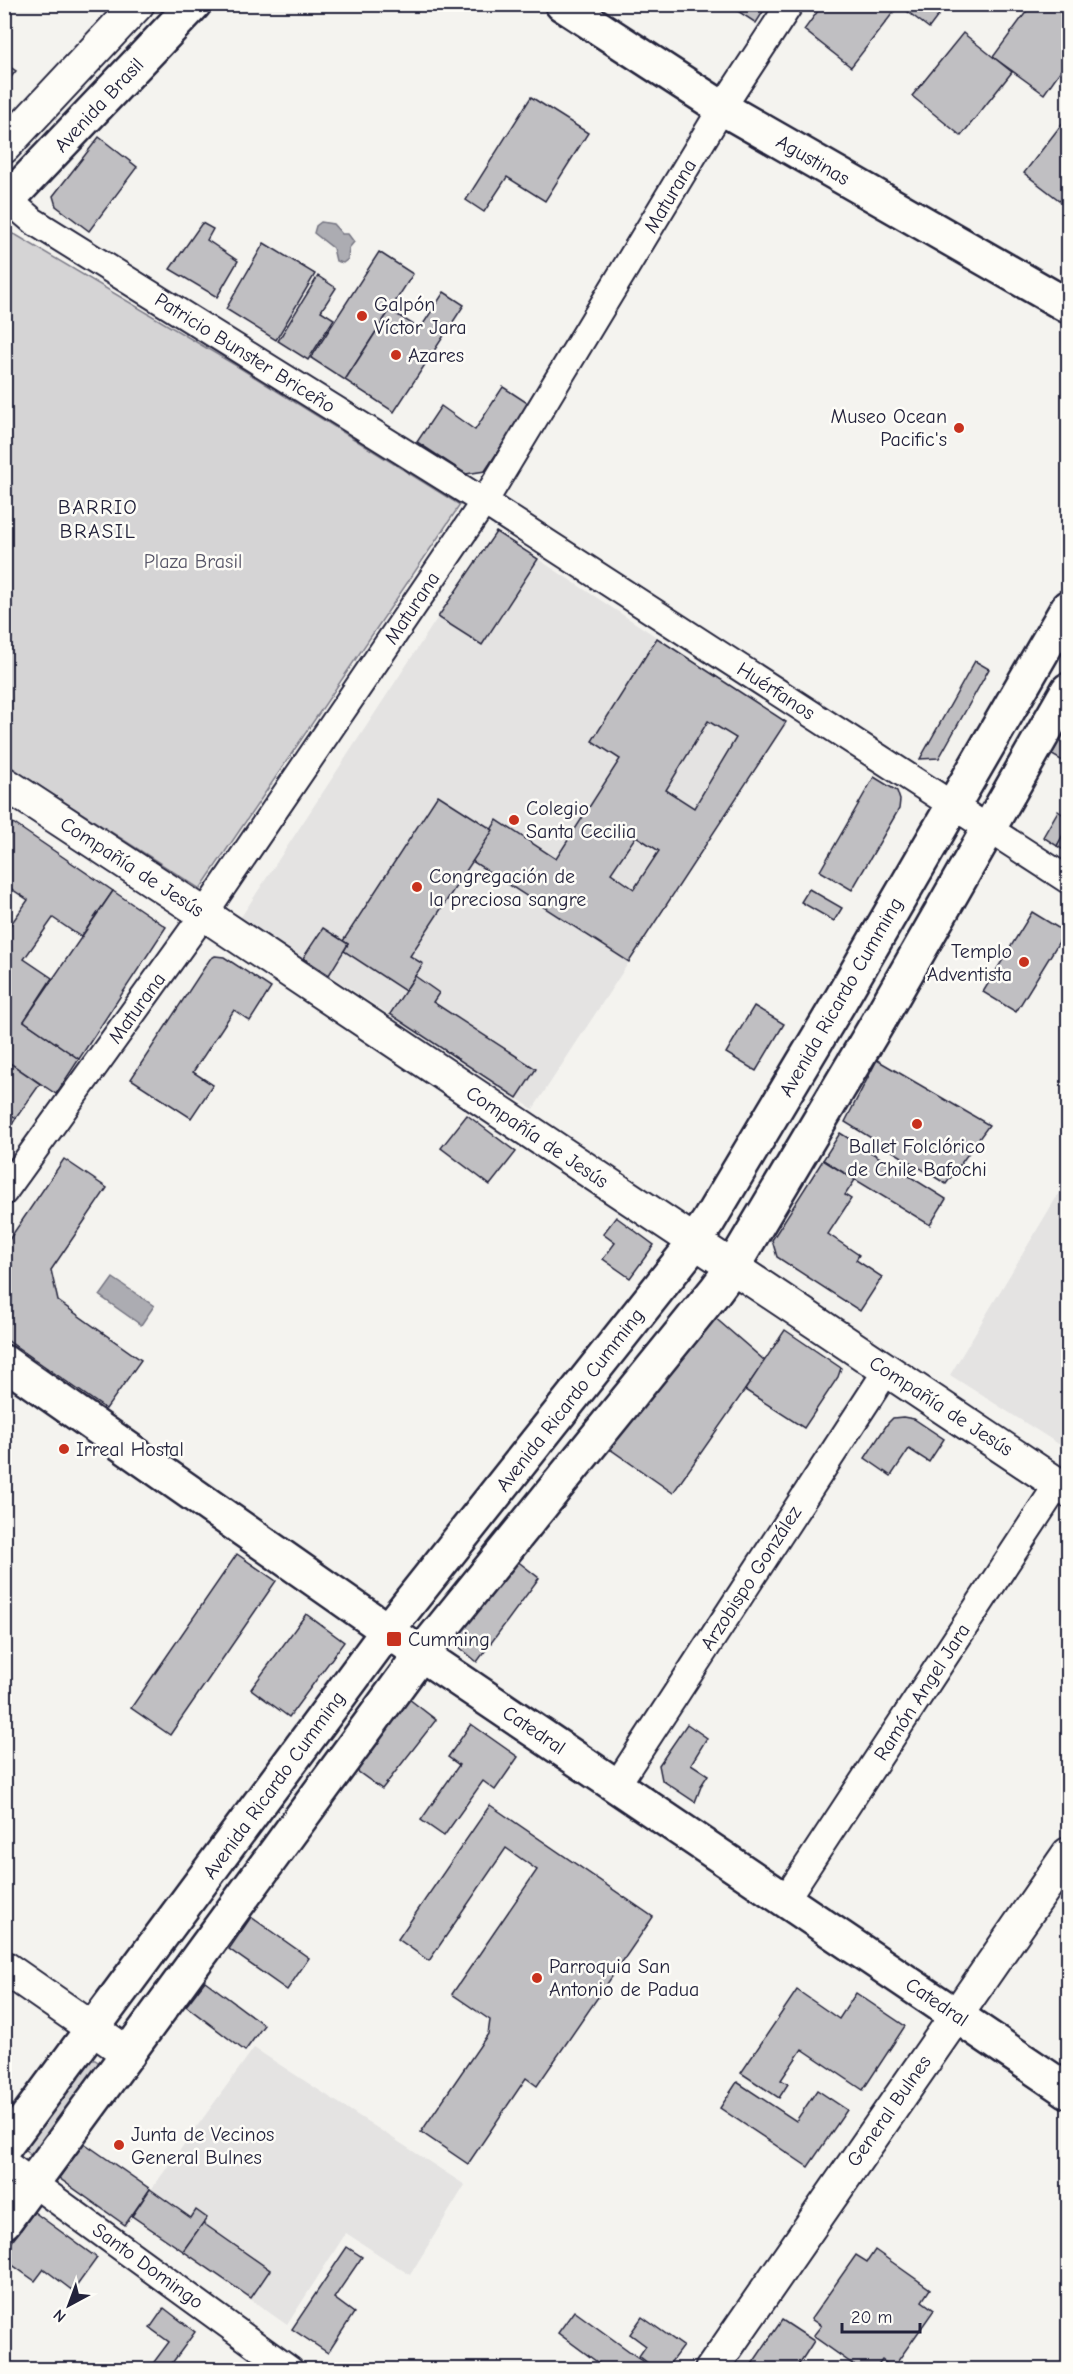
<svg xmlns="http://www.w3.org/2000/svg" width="1073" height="2374" font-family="'Comic Neue',sans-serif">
<rect width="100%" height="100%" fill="#f4f3ef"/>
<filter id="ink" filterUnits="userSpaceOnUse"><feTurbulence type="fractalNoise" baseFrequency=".0167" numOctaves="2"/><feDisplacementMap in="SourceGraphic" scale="12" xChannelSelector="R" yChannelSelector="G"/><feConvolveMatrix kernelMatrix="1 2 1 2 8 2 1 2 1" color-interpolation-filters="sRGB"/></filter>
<g filter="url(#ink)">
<g fill="#e4e3e2">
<polygon points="538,559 786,722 533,1109 241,917 438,617 482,645"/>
<polygon points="1068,1178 1068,1450 950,1375"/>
<polygon points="254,2048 465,2185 410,2275 346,2233 287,2325 132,2216"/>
</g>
<g fill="#d5d4d5" stroke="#7c7b88" stroke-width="1.5">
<polygon points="8,233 16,235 240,368 460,505 200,889 5,764 4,235"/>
<polygon points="87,2060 95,2060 101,2064 39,2157 29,2154 23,2146"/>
</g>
<g fill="#acacb2" stroke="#757582" stroke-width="1.5">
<polygon points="321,222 333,224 342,234 348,234 354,242 349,248 348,259 343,263 336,261 333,248 314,233 316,226"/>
<polygon points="113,1278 154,1306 141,1325 100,1296"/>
</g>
<g fill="#c0bfc2" stroke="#22223b" stroke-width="1.5" fill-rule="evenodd">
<polygon points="727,4 768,4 756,23"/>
<polygon points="823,4 947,4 929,28 899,5 851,67 804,30"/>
<polygon points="1032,4 1068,4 1068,60 1044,94 993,57"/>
<polygon points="963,33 1012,72 961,136 912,96"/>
<polygon points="4,63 16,71 4,86"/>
<polygon points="531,97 588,133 545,201 507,177 484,212 466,200"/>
<polygon points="1068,116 1068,207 1024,173"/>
<polygon points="99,137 137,167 89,231 56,206 53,196"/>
<polygon points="202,223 213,229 207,240 238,261 217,297 170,269"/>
<polygon points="264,243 315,274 276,340 226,309"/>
<polygon points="379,252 413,274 345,380 311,358"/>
<polygon points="318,276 336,288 321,311 334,319 308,360 278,341"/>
<polygon points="444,292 464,305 394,412 345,380 390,310 420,329"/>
<polygon points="503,387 529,404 485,471 466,474 417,442 441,406 475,430"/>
<polygon points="496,532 538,559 482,645 438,617"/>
<path d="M657 638 786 722 629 962 472 861 497 820 556 859 620 759 592 741ZM708 721 736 738 694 808 666 790ZM636 836 659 851 634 889 611 873Z"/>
<polygon points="975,661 989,669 939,758 920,759"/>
<polygon points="1068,716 1068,764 1047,752"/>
<polygon points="874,777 897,791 900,800 899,809 852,890 820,871"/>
<polygon points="438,795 493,830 410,956 423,964 405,991 344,951 348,944 343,941"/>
<polygon points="1058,811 1068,818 1068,826 1057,846 1043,837"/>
<polygon points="13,823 113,891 81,937 53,918 24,959 52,978 24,1021 79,1059 56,1094 4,1059 4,934 28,900 4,884 4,837"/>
<polygon points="1068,826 1068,853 1057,846"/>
<polygon points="809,889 842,908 834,921 801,902"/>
<polygon points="113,891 166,927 79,1059 24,1021"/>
<polygon points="1032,912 1065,932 1016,1012 983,992"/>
<polygon points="323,928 348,944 329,975 303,958"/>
<polygon points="215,956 224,957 271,988 250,1021 234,1010 193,1072 213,1085 191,1118 131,1079 210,959"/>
<polygon points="415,976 439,993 433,1002 536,1069 517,1098 390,1014"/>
<polygon points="754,1006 784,1024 756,1071 726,1053"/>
<polygon points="4,1059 40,1084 16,1118 4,1110"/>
<polygon points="877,1060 989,1125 946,1184 845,1122"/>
<polygon points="4,1110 16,1118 4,1138"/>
<polygon points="467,1115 516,1152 490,1185 441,1148"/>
<polygon points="840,1133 946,1199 930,1225 823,1160"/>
<polygon points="64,1159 107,1188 51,1270 58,1301 141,1360 106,1409 4,1338 4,1247"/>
<polygon points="823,1160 855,1180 845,1195 851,1199 828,1234 859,1255 856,1260 882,1277 860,1311 777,1257 772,1240"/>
<polygon points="616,1217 654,1245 630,1278 603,1259 615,1243 603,1234"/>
<polygon points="713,1316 765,1361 673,1493 610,1449"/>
<polygon points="785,1330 841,1368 838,1377 804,1428 745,1390"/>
<polygon points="903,1417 914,1419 944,1439 929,1462 909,1449 891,1476 865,1458 888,1423 893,1418"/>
<polygon points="237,1554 276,1581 170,1735 131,1708"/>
<polygon points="516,1560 539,1578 477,1662 451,1640"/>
<polygon points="306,1614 344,1642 289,1717 251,1689"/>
<polygon points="409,1699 436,1720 382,1789 357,1771"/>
<polygon points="471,1724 518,1757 495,1790 483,1781 444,1836 421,1820 459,1765 448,1757"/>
<polygon points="687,1724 707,1738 691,1764 708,1775 702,1784 695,1802 662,1780 659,1765"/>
<polygon points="490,1805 653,1917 537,2086 526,2078 468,2164 421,2132 488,2034 490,2020 452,1994 537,1870 506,1848 429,1961 398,1939"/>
<polygon points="251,1917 309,1958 287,1990 229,1949"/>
<polygon points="205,1981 264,2025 245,2051 186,2006"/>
<polygon points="797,1990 839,2019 856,1993 905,2026 863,2090 802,2049 781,2080 788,2084 779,2098 741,2073"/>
<polygon points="737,2082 796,2121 817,2090 847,2110 808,2167 720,2108"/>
<polygon points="84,2143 150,2189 125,2225 59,2178"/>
<polygon points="150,2189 191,2218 196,2210 207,2218 183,2251 132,2216"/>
<polygon points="34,2212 97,2258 73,2291 44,2269 35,2281 4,2259 4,2252"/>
<polygon points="203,2223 270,2270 251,2298 183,2251"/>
<polygon points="347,2247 362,2257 334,2298 354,2313 328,2353 292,2329"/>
<polygon points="875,2250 930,2289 922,2301 934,2310 893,2368 882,2360 875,2370 861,2370 813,2336 821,2326 811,2319 856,2255 867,2262"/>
<polygon points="164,2308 195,2332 167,2370 148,2370 169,2342 150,2328"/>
<polygon points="574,2311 655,2370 608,2370 558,2333"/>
<polygon points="642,2317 683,2346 665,2370 657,2370 639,2356 646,2346 630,2334"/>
<polygon points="782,2320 814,2341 805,2355 795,2370 748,2370"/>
</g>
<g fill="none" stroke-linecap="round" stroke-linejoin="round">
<g stroke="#22223b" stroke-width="30">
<g id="minor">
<polyline points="4,196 33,221 484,502 1068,880"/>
<polyline points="4,1192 204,914 484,502 722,108 790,4"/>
<polyline points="616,1786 887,1370"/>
<polyline points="785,1900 1058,1484"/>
<polyline points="4,2162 290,2370"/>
</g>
</g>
<g stroke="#22223b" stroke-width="36">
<g id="tertiary">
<polyline points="4,147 138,4"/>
<polyline points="4,783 204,914 1068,1491"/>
<polyline points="4,1967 129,2054"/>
<polyline points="711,2370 1068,1854"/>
</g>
</g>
<g stroke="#22223b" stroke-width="38">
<g id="secondary">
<polyline points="562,4 722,108 1068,306"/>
<polyline points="4,204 194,4"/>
<polyline points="4,1362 421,1654 1068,2091"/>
<polyline points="4,2148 397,1618 685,1255 708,1222 840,1001 1068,607"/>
<polyline points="4,2222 421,1654 715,1291 732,1268 877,1024 1068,690"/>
</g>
</g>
<use href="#minor" stroke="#fdfcf7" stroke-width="26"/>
<use href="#tertiary" stroke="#fdfcf7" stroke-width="32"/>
<use href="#secondary" stroke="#fdfcf7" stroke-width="33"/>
</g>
</g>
<g fill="#c8321e" stroke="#fdfcf7" stroke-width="2">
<circle cx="362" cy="316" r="6"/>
<circle cx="396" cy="355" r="6"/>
<circle cx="959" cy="428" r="6"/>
<circle cx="514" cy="820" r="6"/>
<circle cx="417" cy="887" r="6"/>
<circle cx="1024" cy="962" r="6"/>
<circle cx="917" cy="1124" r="6"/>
<circle cx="64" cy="1449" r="6"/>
<rect x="386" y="1631" width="16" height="16" rx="3"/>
<circle cx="537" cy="1978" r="6"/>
<circle cx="119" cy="2145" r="6"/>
</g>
<g text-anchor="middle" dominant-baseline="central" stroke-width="5" stroke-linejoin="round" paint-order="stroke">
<g font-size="20" fill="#22223b" stroke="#fdfcf7">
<text transform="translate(99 105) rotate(-47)">Avenida Brasil</text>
<text transform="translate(813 160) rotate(30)">Agustinas</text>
<text transform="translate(670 196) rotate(-59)">Maturana</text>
<text transform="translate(245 353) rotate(32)">Patricio Bunster Briceño</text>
<text transform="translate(412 608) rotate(-56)">Maturana</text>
<text transform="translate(776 691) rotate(33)">Huérfanos</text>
<text transform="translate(132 867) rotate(33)">Compañía de Jesús</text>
<text transform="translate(841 997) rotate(-60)">Avenida Ricardo Cumming</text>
<text transform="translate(137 1008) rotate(-54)">Maturana</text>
<text transform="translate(537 1137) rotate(34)">Compañía de Jesús</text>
<text transform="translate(570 1400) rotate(-52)">Avenida Ricardo Cumming</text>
<text transform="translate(941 1406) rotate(33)">Compañía de Jesús</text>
<text transform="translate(751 1578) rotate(-57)">Arzobispo González</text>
<text transform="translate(922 1692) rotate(-57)">Ramón Angel Jara</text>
<text transform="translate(534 1730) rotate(34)">Catedral</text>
<text transform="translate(274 1785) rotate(-54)">Avenida Ricardo Cumming</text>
<text transform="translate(937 2002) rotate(34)">Catedral</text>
<text transform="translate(889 2111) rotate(-55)">General Bulnes</text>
<text transform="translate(148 2266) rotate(36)">Santo Domingo</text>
</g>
<g font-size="20" fill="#22223b" stroke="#fdfcf7" text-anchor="start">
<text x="374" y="304">Galpón<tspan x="374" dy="23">Víctor Jara</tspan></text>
<text x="408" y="355">Azares</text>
<text x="947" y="416" text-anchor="end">Museo Ocean<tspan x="947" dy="23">Pacific's</tspan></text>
<text x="526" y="808">Colegio<tspan x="526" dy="23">Santa Cecilia</tspan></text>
<text x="429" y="876">Congregación de<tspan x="429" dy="23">la preciosa sangre</tspan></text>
<text x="1012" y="951" text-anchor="end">Templo<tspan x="1012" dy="23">Adventista</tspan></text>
<text x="917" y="1146" text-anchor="middle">Ballet Folclórico<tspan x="917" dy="23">de Chile Bafochi</tspan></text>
<text x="76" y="1449">Irreal Hostal</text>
<text x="408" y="1639">Cumming</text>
<text x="549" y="1966">Parroquia San<tspan x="549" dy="23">Antonio de Padua</tspan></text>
<text x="131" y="2134">Junta de Vecinos<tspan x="131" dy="23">General Bulnes</tspan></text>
</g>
<g font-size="20" fill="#585769" stroke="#fdfcf7">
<text x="193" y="561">Plaza Brasil</text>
</g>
<g font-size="21" letter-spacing="1.5" fill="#22223b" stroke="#fdfcf7">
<text x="98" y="507">BARRIO<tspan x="98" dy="24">BRASIL</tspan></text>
</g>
</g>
<rect width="1073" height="2374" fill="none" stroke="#fdfcf7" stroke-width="24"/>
<rect x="12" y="12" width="1049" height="2350" fill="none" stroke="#22223b" stroke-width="2" filter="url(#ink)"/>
<g transform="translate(69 2305) rotate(221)" stroke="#fdfcf7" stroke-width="4.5" paint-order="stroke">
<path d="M0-4.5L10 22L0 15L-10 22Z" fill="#22223b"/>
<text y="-9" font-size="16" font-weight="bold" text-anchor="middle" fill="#22223b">N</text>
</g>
<path d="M842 2323v9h78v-9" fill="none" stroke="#22223b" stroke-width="3"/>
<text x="851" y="2323" font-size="18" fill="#22223b" stroke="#fdfcf7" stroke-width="4.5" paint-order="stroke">20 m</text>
</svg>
